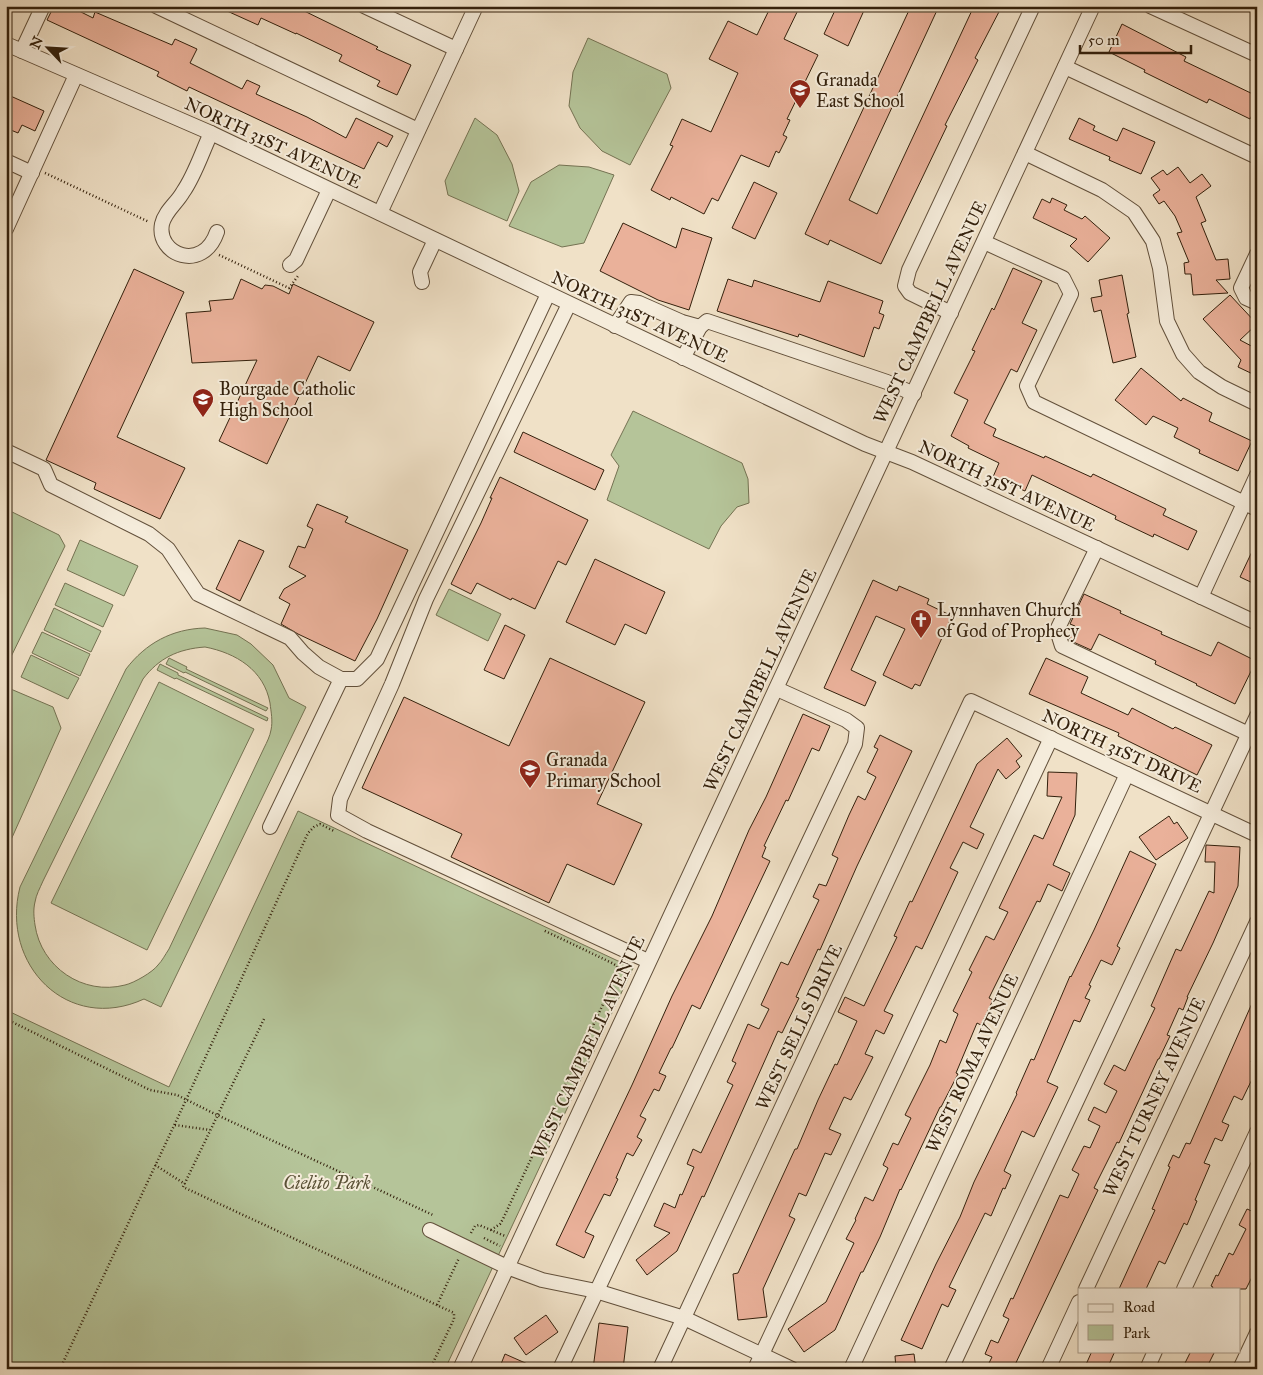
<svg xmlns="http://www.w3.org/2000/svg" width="1263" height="1375" font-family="'IM FELL Great Primer',serif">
<rect width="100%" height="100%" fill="#f0e1c7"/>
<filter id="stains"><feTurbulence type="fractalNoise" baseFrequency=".004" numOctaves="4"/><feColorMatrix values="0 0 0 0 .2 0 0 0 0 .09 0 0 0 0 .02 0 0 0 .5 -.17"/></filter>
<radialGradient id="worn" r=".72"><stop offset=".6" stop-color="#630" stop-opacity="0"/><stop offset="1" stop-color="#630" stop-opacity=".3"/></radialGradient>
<g fill="#b5c499" stroke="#747252" fill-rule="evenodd">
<polygon points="588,38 667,74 671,88 630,165 602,151 580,128 569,106 573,72"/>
<polygon points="475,118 497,135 512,164 519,191 507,221 448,195 445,181"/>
<polygon points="559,165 589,167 614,175 584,243 562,247 509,226 531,182"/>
<polygon points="633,411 742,463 748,479 749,503 737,507 721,526 709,549 607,500 619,466 611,455"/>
<polygon points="6,509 59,535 65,546 6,667"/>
<polygon points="80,540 138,566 124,596 67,570"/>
<polygon points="65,583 113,605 103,627 55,605"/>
<polygon points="449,589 501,614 488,641 436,615"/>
<polygon points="54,608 101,631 91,652 44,630"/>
<path d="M205 628 237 635 251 644 273 665 289 698 306 707 161 1007 144 999C68 1034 0 965 20 887L126 669C146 643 172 629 205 628ZM205 647C236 653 264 670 270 703 271 712 273 721 271 730 270 736 267 742 264 748L169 949C165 955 162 961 158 965 153 972 134 983 125 985 83 996 41 967 35 925 34 918 33 910 35 902 36 895 40 888 43 881L143 679C159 658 178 649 205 647Z"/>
<polygon points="42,632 90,654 80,676 32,653"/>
<polygon points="31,655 79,678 68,699 21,677"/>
<polygon points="169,658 187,667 186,669 268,708 266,711 185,672 184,673 166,664"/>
<polygon points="160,664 178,673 178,675 268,718 267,721 176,678 175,679 157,670"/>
<polygon points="159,682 254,729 147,950 51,903"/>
<polygon points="6,687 53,707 61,728 6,851"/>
<polygon points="298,811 633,968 445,1369 6,1369 6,1010 169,1087"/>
</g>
<g fill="#eab19a" stroke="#33200c">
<polygon points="54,6 69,6 93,18 95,12 172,45 175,39 197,49 190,63 242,89 247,80 260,86 256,94 307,117 346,138 356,118 393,136 387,147 378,142 364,169 189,87 187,91 157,76 159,72 47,20"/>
<polygon points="216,6 294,6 378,47 376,49 411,65 397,95 377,86 380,81 339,61 342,55 296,33 296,34 261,18 258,25"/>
<polygon points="771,6 800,6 784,39 818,55 787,119 790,120 783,135 787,137 779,153 776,151 769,167 741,155 718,201 712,198 704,214 671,197 670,200 651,190 673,146 670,145 682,119 711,132 738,73 709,59 728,21 757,35"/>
<polygon points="837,6 866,6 848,46 824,34"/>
<polygon points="911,6 939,6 849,200 877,214 974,6 1002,6 975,58 978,60 945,125 947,126 881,264 830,240 828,245 805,234"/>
<polygon points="1122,24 1186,57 1184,61 1257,96 1257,106 1250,119 1209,99 1207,103 1144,72 1145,70 1109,52"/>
<polygon points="6,94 44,111 35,131 22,125 18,133 6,128"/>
<polygon points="1079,118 1095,126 1093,130 1117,141 1123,128 1155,142 1141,174 1109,160 1110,157 1069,139"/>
<polygon points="1178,167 1190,183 1202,174 1211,186 1196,197 1206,221 1201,223 1216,260 1228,259 1230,279 1216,280 1228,293 1193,295 1191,274 1185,274 1184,263 1189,262 1177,233 1182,232 1175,216 1164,201 1159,204 1153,195 1160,190 1151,178 1163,170 1167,175"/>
<polygon points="754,182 777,193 755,239 732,228"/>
<polygon points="1052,198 1067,205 1064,210 1082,219 1085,216 1110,238 1088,262 1070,246 1077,239 1033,218 1042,199 1050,203"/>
<polygon points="623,223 676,248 682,228 712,238 689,310 658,300 600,271"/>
<polygon points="1013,268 1042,281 1022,323 1037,330 1017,372 1011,369 984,423 996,429 993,436 1044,458 1045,456 1091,477 1093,474 1166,509 1163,515 1197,531 1188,550 1154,534 1153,537 1115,519 1116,516 1032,475 1025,491 993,477 999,463 968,448 969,446 951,436 968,400 954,393 975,351 972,350 992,308 994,310"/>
<polygon points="134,269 184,292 117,437 185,468 160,519 94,489 96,483 46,460"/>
<polygon points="1122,275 1129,313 1127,314 1136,357 1113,363 1101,310 1094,312 1091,298 1102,296 1099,280"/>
<polygon points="241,279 262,289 265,285 273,286 289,294 293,284 374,322 350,371 318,356 267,464 219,441 257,360 192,363 186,313 211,311 209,301 233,299"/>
<polygon points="728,279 752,287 754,280 820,302 828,281 883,301 879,313 884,315 879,329 874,327 864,357 799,334 798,337 717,311"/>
<polygon points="1230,295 1257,324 1240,340 1257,349 1257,376 1238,367 1241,360 1203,319"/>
<polygon points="1141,368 1181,401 1183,398 1212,413 1209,421 1252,441 1238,471 1199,453 1200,450 1174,437 1178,428 1153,416 1146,425 1115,400"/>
<polygon points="523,432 604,470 595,490 514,452"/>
<polygon points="500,477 588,520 566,565 558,561 535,609 512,598 511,600 477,583 471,594 451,584 481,523 492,498 490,498"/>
<polygon points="317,504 348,517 345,522 408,550 377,619 355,661 298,634 281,624 290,604 279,598 284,589 306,576 289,567 298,546 305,548 313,529 307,526"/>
<polygon points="239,540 264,551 240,601 216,589"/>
<polygon points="1257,541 1257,585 1240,577"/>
<polygon points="595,559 665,592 646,634 625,624 615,645 566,622"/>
<polygon points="873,580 897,591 899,586 929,599 927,604 952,616 920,686 915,684 912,689 883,675 905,629 876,616 851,670 876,682 865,706 824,688"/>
<polygon points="1084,594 1121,611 1120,613 1162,632 1161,634 1211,656 1218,642 1256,661 1235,704 1196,685 1197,684 1155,664 1156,661 1099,634 1091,650 1069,640 1075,626 1070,624"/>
<polygon points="505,625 525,635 504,679 484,670"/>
<polygon points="550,658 645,702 597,804 642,824 614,885 567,864 549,903 451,857 462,834 362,788 404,697 509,746"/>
<polygon points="1046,658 1088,677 1081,693 1128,715 1132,708 1173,729 1175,727 1212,745 1197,775 1118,736 1119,733 1029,694"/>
<polygon points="803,714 830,726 819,751 812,748 788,801 786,800 764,846 766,847 762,857 770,861 700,1009 692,1005 672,1048 671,1048 659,1073 666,1076 659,1091 654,1089 640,1116 646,1119 637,1137 642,1140 633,1156 627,1153 616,1178 618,1179 610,1196 604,1194 585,1232 594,1236 584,1258 556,1245 632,1085 672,996 712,916 749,830 766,797"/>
<polygon points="880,735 912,751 857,866 820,950 818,949 796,997 799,998 782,1033 778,1031 704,1197 702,1196 677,1251 647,1275 636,1260 670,1233 654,1226 664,1203 675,1208 680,1194 682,1195 694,1167 687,1164 693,1149 701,1153 733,1085 727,1082 736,1063 732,1061 748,1024 759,1029 769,1009 761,1005 781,962 788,965 819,900 813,897 819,884 826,886 838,858 832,855 849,815 858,796 865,800 876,777 867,772 878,749 874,747"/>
<polygon points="1007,738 1022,756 1016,761 1020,767 1006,779 998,769 970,827 984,834 977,849 963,842 950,868 958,872 922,949 916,946 884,1011 893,1015 884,1034 876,1030 865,1054 873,1057 865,1073 851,1100 844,1097 829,1129 841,1134 831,1155 825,1153 806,1196 799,1193 789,1216 795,1219 763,1289 767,1317 738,1320 733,1274 738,1273 795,1149 797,1149 818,1100 835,1064 837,1065 857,1021 838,1012 845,997 864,1006 897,937 894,936 910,901 912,902 977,764"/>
<polygon points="1048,772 1077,773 1075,815 1053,865 1070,873 1062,891 1048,884 1040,902 1037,901 989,998 993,1000 981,1025 977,1023 956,1073 958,1074 941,1107 940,1107 901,1190 900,1189 880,1237 863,1272 861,1272 835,1330 804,1352 788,1329 826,1302 854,1243 846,1239 856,1220 855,1219 865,1197 873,1201 888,1168 883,1165 893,1143 898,1145 911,1118 905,1115 930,1065 940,1040 946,1043 958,1014 953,1011 972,972 969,970 986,936 994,940 1008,912 999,908 1034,835 1043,839 1062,797 1047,796"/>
<polygon points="1169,816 1174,824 1177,822 1188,838 1156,860 1139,837"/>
<polygon points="1206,845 1240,847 1238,886 1213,943 1187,997 1188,997 1183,1010 1179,1008 1167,1035 1170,1036 1159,1059 1158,1059 1119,1143 1117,1142 1094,1188 1098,1190 1013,1369 986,1369 992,1357 985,1354 991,1340 998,1343 1009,1319 1003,1316 1011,1298 1013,1299 1060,1195 1068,1198 1079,1174 1072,1170 1084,1146 1090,1148 1100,1126 1088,1120 1094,1107 1106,1113 1117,1091 1104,1084 1114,1065 1125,1071 1155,1008 1151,1006 1176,949 1181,951 1209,891 1214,893 1215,862 1205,862"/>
<polygon points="1130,851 1156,864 1117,946 1120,948 1112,965 1101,960 1089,985 1091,986 1085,998 1090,1000 1080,1022 1074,1020 1047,1082 1058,1087 1048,1108 1034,1137 1022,1131 1004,1171 1011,1175 1005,1189 1003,1188 991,1216 985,1213 949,1287 956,1290 948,1307 942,1304 922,1349 901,1340 936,1264 960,1217 974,1182 1017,1094 1016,1093 1031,1059 1034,1060 1070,976 1071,977 1094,930"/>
<polygon points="1257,992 1257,1049 1251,1062 1257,1064 1257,1069 1242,1100 1234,1096 1222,1122 1229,1125 1222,1141 1215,1138 1204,1163 1210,1165 1195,1200 1197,1201 1187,1225 1184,1223 1165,1264 1159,1261 1146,1289 1119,1289 1155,1210 1152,1209 1170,1167 1168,1166 1173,1155 1179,1158 1186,1143 1190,1144"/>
<polygon points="1257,1205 1257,1267 1246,1289 1212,1289 1213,1287 1211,1286 1216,1275 1218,1276 1229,1253 1233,1255 1246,1229 1239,1225 1247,1209 1254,1212"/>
<polygon points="546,1315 558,1332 526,1355 514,1338"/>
<polygon points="599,1323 628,1327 623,1369 593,1369"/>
<polygon points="1092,1351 1115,1351 1107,1369 1084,1369"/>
<polygon points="1191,1351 1215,1351 1206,1369 1182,1369"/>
<polygon points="505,1354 514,1358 539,1369 499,1369"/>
<polygon points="914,1354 916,1369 896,1369 895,1356"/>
</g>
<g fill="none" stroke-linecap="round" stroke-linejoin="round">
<g stroke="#62503b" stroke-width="16">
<g id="minor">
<polyline points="156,6 418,130"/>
<polyline points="364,6 456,49"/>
<polyline points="1150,6 1257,55"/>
<polyline points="6,44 211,133 865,444 912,462 1257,623"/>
<polyline points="22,51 43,6"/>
<polyline points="1065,67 1257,157"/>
<path d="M211 133C202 152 195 175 183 192 177 203 165 211 162 224 156 255 203 273 217 232"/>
<polyline points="1025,153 1102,190 1134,212 1153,241 1160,268 1167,321 1183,354 1199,372 1222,387 1257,404"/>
<polyline points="6,161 32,173"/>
<polyline points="380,213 476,6"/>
<polyline points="6,229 76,75"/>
<polyline points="984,242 1063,278 1071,294 1027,386 1034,402 1257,509"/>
<polyline points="1257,254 1241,288 1246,298 1257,303"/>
<polyline points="290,265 296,260 329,190"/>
<polyline points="422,282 420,272 435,240"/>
<polyline points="569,304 426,599 392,684 340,799 338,815 367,831 648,961"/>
<polyline points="951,313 910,293 905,286 909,270 1033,6"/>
<polyline points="615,326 631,302 639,303 682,322 700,327"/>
<polyline points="683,358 700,327 707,321 887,382 914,394"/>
<polyline points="6,451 44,469 51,485 149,534 168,549 198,594 290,638 303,653 319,667 341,679 357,679 377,659 548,294"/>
<polyline points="1097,548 1057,630 1062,646 1255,737"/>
<polyline points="1201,597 1257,475"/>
<polyline points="270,827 341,679"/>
<polyline points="430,1230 507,1267 542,1280 596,1291 684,1318 792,1369"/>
<polyline points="1086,1289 1257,922"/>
<polyline points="1184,1289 1257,1132"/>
<polyline points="460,1369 1093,6"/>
<polyline points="560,1369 855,744 857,728 846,720 777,689"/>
<polyline points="660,1369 971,701 1257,835"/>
<polyline points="755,1369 1051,738"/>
<polyline points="851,1369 1127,774"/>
<polyline points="951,1369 1257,716"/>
<polyline points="1048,1369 1079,1302"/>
<polyline points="1147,1369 1155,1351"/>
<polyline points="1240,1369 1257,1333"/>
</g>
</g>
<g stroke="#33200c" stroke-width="2.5" stroke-dasharray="1 2.5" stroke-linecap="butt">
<polyline points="45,173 149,222"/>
<polyline points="219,255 289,288 298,276"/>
<polyline points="6,1019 150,1090 177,1095 217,1115 433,1215"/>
<polyline points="264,1019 183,1187 454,1313 454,1319 430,1369"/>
<polyline points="175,1125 210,1130"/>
<polyline points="155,1165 185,1184"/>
<polyline points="491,1230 500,1224 503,1219 618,972 617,966 612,963 543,930"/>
<polyline points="471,1233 475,1226 479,1225 505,1236"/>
<polyline points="484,1238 500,1246"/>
<polyline points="437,1305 459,1258"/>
<polyline points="60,1369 186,1100 308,833 314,827 320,824 334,831"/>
</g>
<use href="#minor" stroke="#f5ecdb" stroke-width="14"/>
</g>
<defs>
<g id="school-pin" transform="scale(1.125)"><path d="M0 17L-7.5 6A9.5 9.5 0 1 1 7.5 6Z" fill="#8f2418" stroke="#f5ecdb"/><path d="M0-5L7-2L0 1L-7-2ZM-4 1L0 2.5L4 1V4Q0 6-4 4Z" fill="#fff"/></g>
<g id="church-pin" transform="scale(1.125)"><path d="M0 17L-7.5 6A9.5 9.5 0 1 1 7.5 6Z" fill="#8f2418" stroke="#f5ecdb"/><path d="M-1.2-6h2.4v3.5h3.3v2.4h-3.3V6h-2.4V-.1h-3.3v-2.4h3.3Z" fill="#fff"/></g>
</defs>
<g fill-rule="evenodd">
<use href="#school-pin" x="800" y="90"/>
<use href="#school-pin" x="203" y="399"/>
<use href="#church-pin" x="921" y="620"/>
<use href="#school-pin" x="530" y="770"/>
</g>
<g text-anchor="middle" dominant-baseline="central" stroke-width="4" stroke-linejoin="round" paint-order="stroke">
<g font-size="18" fill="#33200c" stroke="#f5ecdb" text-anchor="start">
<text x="816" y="80">Granada<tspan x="816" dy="21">East School</tspan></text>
<text x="219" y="389">Bourgade Catholic<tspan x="219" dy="21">High School</tspan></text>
<text x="937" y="610">Lynnhaven Church<tspan x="937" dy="21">of God of Prophecy</tspan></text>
<text x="546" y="760">Granada<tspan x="546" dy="21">Primary School</tspan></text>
</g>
<g font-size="18" fill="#33200c" stroke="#f5ecdb">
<text transform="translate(273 143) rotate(25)">NORTH 31ST AVENUE</text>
<text transform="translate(930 312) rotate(-65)">WEST CAMPBELL AVENUE</text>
<text transform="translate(640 317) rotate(25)">NORTH 31ST AVENUE</text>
<text transform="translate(1007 486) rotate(25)">NORTH 31ST AVENUE</text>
<text transform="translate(760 680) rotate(-65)">WEST CAMPBELL AVENUE</text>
<text transform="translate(1122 751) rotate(25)">NORTH 31ST DRIVE</text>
<text transform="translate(799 1027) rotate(-65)">WEST SELLS DRIVE</text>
<text transform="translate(588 1047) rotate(-65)">WEST CAMPBELL AVENUE</text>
<text transform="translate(972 1063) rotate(-65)">WEST ROMA AVENUE</text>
<text transform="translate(1154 1097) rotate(-65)">WEST TURNEY AVENUE</text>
</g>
<g font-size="18" font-style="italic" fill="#5a5136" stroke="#f5ecdb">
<text x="327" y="1183">Cielito Park</text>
</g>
</g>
<rect width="1263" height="1375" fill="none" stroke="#f0e1c7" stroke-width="25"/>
<rect x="8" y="8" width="1248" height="1360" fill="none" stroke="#33200c" stroke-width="2.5"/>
<rect x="12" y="12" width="1238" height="1350" fill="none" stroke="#33200c"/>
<rect x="1078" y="1288" width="162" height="65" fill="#f5ecdb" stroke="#a79a88"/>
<rect x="1088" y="1304" width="25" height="8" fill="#f5ecdb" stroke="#a79a88"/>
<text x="1123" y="1312" font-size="15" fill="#33200c">Road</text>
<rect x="1088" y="1325" width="25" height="15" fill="#b5c499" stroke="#a79a88"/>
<text x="1123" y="1338" font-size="15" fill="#33200c">Park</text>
<g transform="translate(48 48) rotate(295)" stroke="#f5ecdb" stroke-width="4" paint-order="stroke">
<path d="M0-4L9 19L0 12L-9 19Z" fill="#33200c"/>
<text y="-8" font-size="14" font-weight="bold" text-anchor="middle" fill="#33200c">N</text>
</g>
<path d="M1080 45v8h111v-8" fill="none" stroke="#33200c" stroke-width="2.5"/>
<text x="1088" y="45" font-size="15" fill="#33200c" stroke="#f5ecdb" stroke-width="4" paint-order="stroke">50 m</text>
<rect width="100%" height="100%" filter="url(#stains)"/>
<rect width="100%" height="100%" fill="url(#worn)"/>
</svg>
